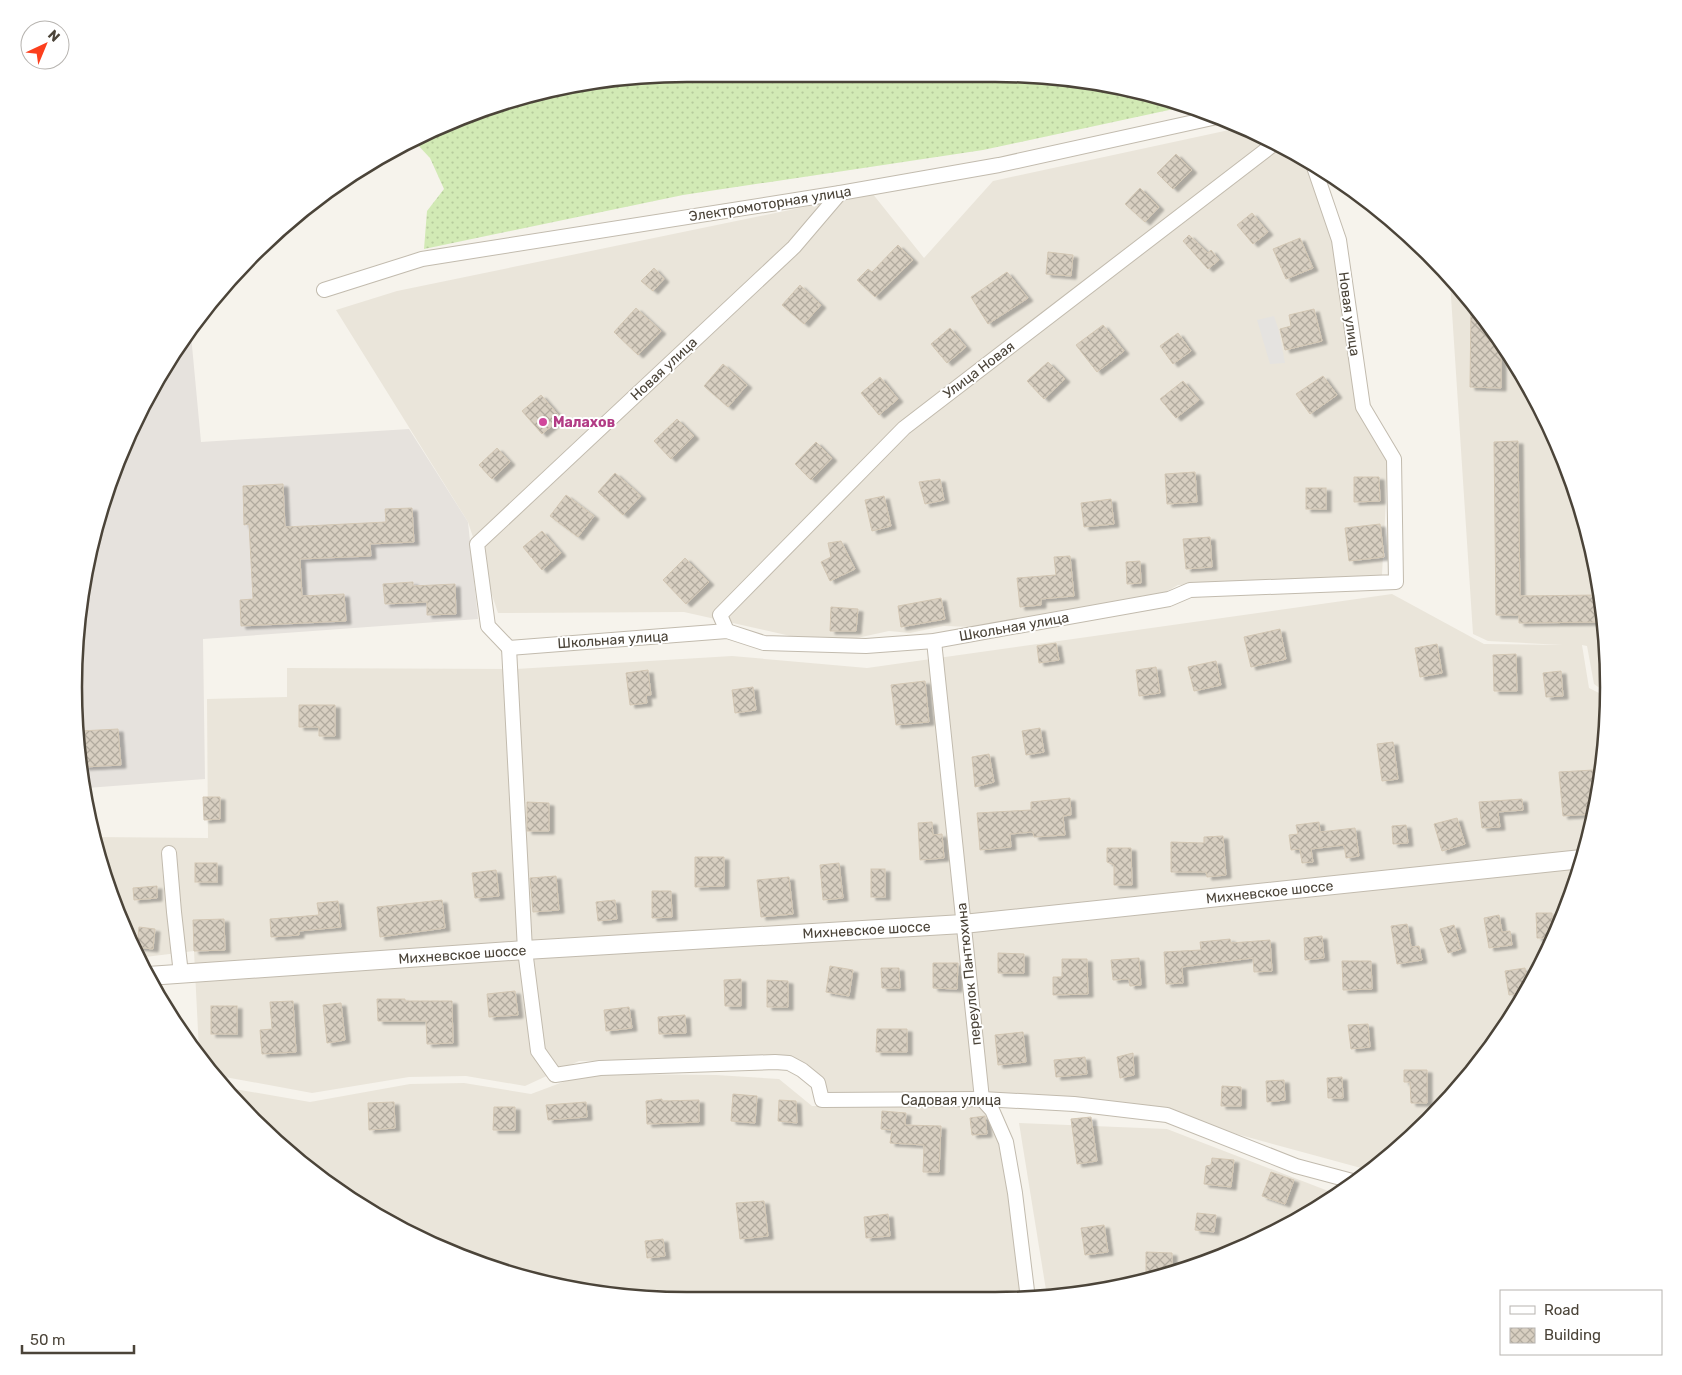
<svg xmlns="http://www.w3.org/2000/svg" width="1682" height="1375" font-family="Rubik,sans-serif">
<defs>
<pattern id="grass-dots" width="8" height="8" patternUnits="userSpaceOnUse" patternTransform="scale(1.25)"><rect width="8" height="8" fill="#d2eab5"/><path d="M2 2h.1M6 6h.1" fill="none" stroke="#b6ca9c" stroke-width="1.8" stroke-linecap="round"/></pattern>
<pattern id="building-cross-hatch" width="8" height="8" patternUnits="userSpaceOnUse" patternTransform="scale(1.25)"><rect width="8" height="8" fill="#d8cfc1"/><path d="M0 0l8 8M0 8l8-8" fill="none" stroke="#b1aa9e"/></pattern>
<filter id="shadow"><feDropShadow dx="5" dy="3" stdDeviation="1" flood-color="#0004"/></filter>
</defs>
<rect width="100%" height="100%" fill="#f6f3ec"/>
<g fill="#eae5da">
<polygon points="1243,127 1304,158 1334,247 1360,412 1389,443 1382,575 1178,585 1154,599 974,627 944,626 910,633 889,631 857,638 808,640 684,612 498,613 468,522 336,310 397,291 872,193 924,258 993,181"/>
<polygon points="1450,281 1482,314 1545,416 1587,528 1607,647 1605,692 1594,684 1587,646 1582,645 1589,688 1605,696 1603,767 1576,885 1526,994 1456,1092 1372,1171 1167,1115 825,1095 789,1059 579,1061 525,1086 466,1076 409,1077 312,1093 214,1075 199,1051 194,951 137,958 95,846 93,837 208,838 207,699 287,697 287,668 516,669 732,656 867,668 1392,594 1484,644 1563,645 1488,641 1473,634"/>
<polygon points="612,1074 716,1075 779,1079 812,1106 988,1107 1002,1135 1023,1291 867,1300 648,1300 529,1280 416,1238 314,1174 223,1087 310,1102 410,1084 464,1083 531,1094 571,1079"/>
<polygon points="1019,1123 1167,1129 1336,1194 1266,1238 1154,1280 1090,1291 1046,1290"/>
</g>
<polygon fill="#e6e2dd" points="191,335 201,442 409,429 468,522 478,619 203,639 205,779 87,788 74,687 95,528 156,380"/>
<polygon fill="url(#grass-dots)" points="688,74 1035,75 1115,86 1183,107 983,150 683,195 424,249 427,211 444,189 430,158 415,142 529,95"/>
<polygon fill="#e5e3e0" points="1274,316 1279,331 1285,363 1270,364 1257,320"/>
<g fill="url(#building-cross-hatch)" stroke="#d3c7b4" filter="url(#shadow)">
<polygon points="1176,154 1192,170 1173,189 1157,173"/>
<polygon points="1140,188 1159,207 1145,222 1125,204"/>
<polygon points="1252,213 1268,232 1253,244 1237,225"/>
<polygon points="1189,235 1208,253 1211,250 1219,260 1208,269 1183,241"/>
<polygon points="1300,238 1313,268 1286,279 1273,249"/>
<polygon points="898,245 913,260 875,297 857,280 868,269 872,272"/>
<polygon points="1048,252 1073,255 1071,276 1046,274"/>
<polygon points="654,268 664,279 653,291 641,281"/>
<polygon points="1007,272 1028,298 988,324 971,297"/>
<polygon points="800,285 821,305 804,324 782,305"/>
<polygon points="1471,303 1482,314 1501,345 1501,388 1470,387"/>
<polygon points="636,308 661,331 638,355 614,332"/>
<polygon points="1314,309 1322,341 1285,350 1280,329 1291,326 1289,315"/>
<polygon points="1103,325 1124,351 1097,372 1076,345"/>
<polygon points="950,328 966,347 947,363 931,344"/>
<polygon points="1178,333 1191,351 1173,364 1160,346"/>
<polygon points="1048,362 1065,379 1044,399 1027,381"/>
<polygon points="723,364 747,385 728,407 704,386"/>
<polygon points="1323,376 1337,395 1310,414 1296,394"/>
<polygon points="880,377 898,399 879,415 861,393"/>
<polygon points="1183,381 1199,400 1176,418 1160,399"/>
<polygon points="541,395 561,418 542,434 522,411"/>
<polygon points="677,419 694,436 671,459 654,441"/>
<polygon points="1518,441 1520,596 1598,595 1603,622 1519,623 1519,615 1496,615 1494,442"/>
<polygon points="816,442 832,458 811,480 795,464"/>
<polygon points="497,448 510,462 492,479 479,465"/>
<polygon points="1195,472 1197,502 1167,504 1165,474"/>
<polygon points="615,473 641,496 623,515 598,492"/>
<polygon points="1354,477 1379,477 1380,501 1354,502"/>
<polygon points="940,479 944,500 925,504 919,482"/>
<polygon points="283,484 285,527 386,522 385,509 412,508 414,542 370,544 371,556 300,559 302,596 344,594 346,621 241,626 240,600 253,599 249,524 244,525 243,486"/>
<rect x="1306" y="488" width="20" height="21"/>
<polygon points="566,495 594,516 578,537 550,516"/>
<polygon points="884,496 891,526 872,531 865,500"/>
<polygon points="1111,499 1114,524 1084,527 1081,503"/>
<polygon points="1380,524 1384,557 1349,561 1345,528"/>
<polygon points="542,531 561,553 542,570 523,547"/>
<polygon points="1210,537 1212,567 1186,569 1183,539"/>
<polygon points="841,541 855,569 830,581 821,562 831,557 828,543"/>
<polygon points="1070,556 1074,596 1041,599 1041,605 1020,607 1017,578 1056,575 1054,557"/>
<polygon points="685,558 709,582 686,604 663,580"/>
<polygon points="1140,561 1141,583 1127,584 1126,562"/>
<polygon points="413,582 413,586 455,584 456,614 427,615 427,602 385,604 383,584"/>
<polygon points="941,598 945,619 901,627 898,606"/>
<polygon points="831,607 858,609 856,631 830,631"/>
<polygon points="1280,629 1286,659 1251,667 1244,637"/>
<polygon points="1056,643 1059,660 1039,663 1037,646"/>
<polygon points="1437,644 1442,673 1420,677 1415,648"/>
<polygon points="1516,654 1517,691 1494,691 1493,655"/>
<polygon points="1216,661 1221,685 1194,691 1188,667"/>
<polygon points="1156,667 1160,693 1139,696 1136,670"/>
<polygon points="648,670 651,695 646,695 647,703 630,705 626,673"/>
<polygon points="1561,671 1563,696 1546,697 1543,673"/>
<polygon points="925,681 929,722 896,725 891,685"/>
<polygon points="753,687 756,710 735,713 732,690"/>
<polygon points="299,705 335,705 335,736 319,736 319,727 299,727"/>
<polygon points="1040,728 1044,752 1026,755 1022,731"/>
<polygon points="118,729 121,765 84,767 80,731"/>
<polygon points="1393,742 1398,779 1382,781 1377,744"/>
<polygon points="989,754 994,782 975,787 972,757"/>
<polygon points="1593,770 1596,798 1592,814 1563,816 1559,772"/>
<polygon points="203,797 220,797 220,819 204,820"/>
<polygon points="1070,798 1071,815 1063,816 1065,835 1034,837 1033,832 1010,834 1011,847 980,850 977,813 1031,810 1031,802"/>
<polygon points="1522,799 1523,810 1498,812 1500,827 1482,828 1479,802"/>
<polygon points="527,802 549,803 549,831 527,831"/>
<polygon points="1457,818 1465,844 1442,851 1434,824"/>
<polygon points="932,822 933,835 942,834 944,858 920,860 918,823"/>
<polygon points="1319,822 1320,832 1355,828 1359,856 1346,858 1344,845 1311,849 1313,862 1302,863 1300,849 1291,850 1289,835 1298,834 1296,825"/>
<polygon points="1406,825 1408,843 1393,844 1392,826"/>
<polygon points="1223,836 1226,875 1207,877 1206,872 1171,872 1171,842 1204,843 1204,837"/>
<polygon points="1107,848 1131,848 1132,885 1114,885 1114,865 1107,862"/>
<polygon points="695,857 724,857 724,886 695,887"/>
<rect x="195" y="863" width="22" height="19"/>
<polygon points="839,863 843,898 823,900 820,865"/>
<rect x="871" y="869" width="14" height="28"/>
<polygon points="496,870 499,896 475,898 472,873"/>
<polygon points="556,876 559,910 533,912 530,878"/>
<polygon points="789,877 793,914 761,917 757,880"/>
<polygon points="157,886 157,898 134,900 133,888"/>
<polygon points="652,891 671,891 672,917 652,918"/>
<polygon points="442,900 445,928 380,937 377,907"/>
<polygon points="615,900 617,919 598,921 596,902"/>
<polygon points="338,901 341,927 299,931 299,935 271,937 270,919 319,915 317,903"/>
<polygon points="1536,913 1552,913 1552,938 1537,938"/>
<polygon points="1499,915 1502,932 1510,931 1512,945 1489,948 1484,918"/>
<polygon points="224,919 225,950 194,951 193,920"/>
<polygon points="1407,924 1411,947 1419,946 1422,960 1397,964 1391,926"/>
<polygon points="1454,925 1461,949 1448,953 1440,929"/>
<polygon points="139,927 155,929 153,949 137,947"/>
<polygon points="1322,936 1324,958 1305,960 1304,938"/>
<polygon points="1230,939 1231,943 1270,940 1272,971 1254,972 1253,958 1182,967 1183,983 1166,984 1164,952 1201,950 1200,942"/>
<polygon points="998,953 1024,954 1024,973 998,973"/>
<polygon points="1139,958 1141,985 1130,986 1129,979 1113,980 1111,960"/>
<polygon points="1062,959 1087,959 1088,994 1053,995 1053,977 1062,977"/>
<polygon points="1342,961 1371,961 1372,989 1343,990"/>
<polygon points="933,963 958,963 957,989 933,988"/>
<polygon points="830,966 853,970 849,996 826,992"/>
<polygon points="881,968 899,968 900,988 882,988"/>
<polygon points="1525,968 1528,989 1527,993 1509,995 1505,971"/>
<polygon points="741,979 741,1006 725,1006 724,980"/>
<polygon points="767,980 788,981 788,1007 767,1007"/>
<polygon points="515,991 518,1015 489,1017 487,994"/>
<polygon points="377,999 405,999 405,1001 452,1001 453,1043 427,1044 426,1021 378,1021"/>
<polygon points="293,1001 296,1052 262,1054 260,1030 272,1029 270,1002"/>
<polygon points="341,1003 345,1040 327,1043 323,1005"/>
<rect x="211" y="1006" width="26" height="28"/>
<polygon points="629,1007 632,1028 606,1031 604,1010"/>
<polygon points="685,1015 686,1033 659,1034 658,1017"/>
<polygon points="1368,1024 1370,1047 1351,1049 1348,1025"/>
<polygon points="877,1029 907,1029 907,1052 876,1052"/>
<polygon points="1023,1032 1026,1062 998,1065 995,1035"/>
<polygon points="1133,1053 1134,1075 1120,1078 1117,1057"/>
<polygon points="1085,1057 1087,1074 1056,1077 1054,1060"/>
<polygon points="1404,1070 1427,1070 1427,1103 1411,1103 1410,1082 1404,1082"/>
<polygon points="1342,1077 1343,1098 1328,1098 1327,1078"/>
<polygon points="1284,1080 1285,1100 1267,1102 1266,1081"/>
<polygon points="1222,1086 1241,1087 1241,1106 1221,1106"/>
<polygon points="733,1094 757,1096 755,1123 731,1121"/>
<polygon points="662,1099 662,1101 699,1100 699,1122 647,1124 646,1101"/>
<polygon points="779,1100 796,1101 797,1123 778,1121"/>
<polygon points="394,1102 395,1128 369,1130 368,1103"/>
<polygon points="586,1102 587,1117 548,1120 546,1105"/>
<polygon points="494,1107 515,1107 515,1130 493,1130"/>
<polygon points="882,1111 906,1113 905,1125 941,1126 939,1172 923,1172 924,1145 890,1143 892,1130 881,1129"/>
<polygon points="985,1116 987,1134 972,1135 970,1118"/>
<polygon points="1091,1117 1097,1161 1077,1164 1071,1119"/>
<polygon points="1212,1158 1234,1160 1231,1187 1204,1184 1206,1166 1211,1165"/>
<polygon points="1271,1172 1294,1180 1285,1204 1262,1196"/>
<polygon points="764,1201 768,1236 740,1239 736,1203"/>
<polygon points="1197,1213 1216,1215 1214,1232 1195,1230"/>
<polygon points="888,1214 890,1236 866,1238 864,1217"/>
<polygon points="1104,1225 1108,1252 1085,1255 1081,1228"/>
<polygon points="663,1239 665,1256 647,1258 645,1241"/>
<polygon points="1146,1252 1172,1253 1172,1274 1146,1282"/>
</g>
<g fill="none" stroke-linecap="round" stroke-linejoin="round">
<g stroke="#c2bbae" stroke-width="16">
<g id="minor">
<polyline points="324,290 422,259 840,193 999,165 1217,117"/>
<polyline points="727,631 720,615 904,428 1275,143"/>
<polyline points="934,641 982,1099 992,1110 1006,1142 1015,1193 1028,1299"/>
<polyline points="509,648 727,631 764,643 866,646 934,641 1169,599 1190,590 1396,582 1394,459 1363,407 1339,240 1313,164"/>
<polyline points="509,648 525,950 538,1051 555,1075 600,1068 775,1062 789,1063 802,1070 818,1083 822,1100 982,1099 1074,1104 1167,1115 1296,1166 1356,1182"/>
<polyline points="509,648 488,626 477,544 794,247 840,193"/>
<polyline points="169,853 174,912 181,974"/>
</g>
</g>
<g stroke="#c2bbae" stroke-width="20">
<g id="tertiary">
<path id="s1" d="M148 976 525 950 963 924 1582 859"/>
</g>
</g>
<use href="#minor" stroke="#fff" stroke-width="14"/>
<use href="#tertiary" stroke="#fff" stroke-width="18"/>
</g>
<circle fill="#d1479c" stroke="#fff" stroke-width="2" cx="543" cy="422" r="5"/>
<g text-anchor="middle" dominant-baseline="central" stroke-width="4" stroke-linejoin="round" paint-order="stroke">
<g font-size="14" fill="#4b4439" stroke="#fff">
<text transform="translate(770 204) rotate(-9)">Электромоторная улица</text>
<text transform="translate(1349 314) rotate(82)">Новая улица</text>
<text transform="translate(664 369) rotate(-43)">Новая улица</text>
<text transform="translate(979 370) rotate(-37)">Улица Новая</text>
<text transform="translate(1014 627) rotate(-10)">Школьная улица</text>
<text transform="translate(613 640) rotate(-4)">Школьная улица</text>
<text stroke="none"><textPath href="#s1" startOffset="1125">Михневское шоссе</textPath></text>
<text stroke="none"><textPath href="#s1" startOffset="720">Михневское шоссе</textPath></text>
<text stroke="none"><textPath href="#s1" startOffset="315">Михневское шоссе</textPath></text>
<text transform="translate(969 974) rotate(-96)">переулок Пантюхина</text>
<text x="951" y="1100">Садовая улица</text>
</g>
<g font-size="14" font-weight="bold" fill="#b23c85" stroke="#fff" text-anchor="start">
<text x="553" y="422">Малахов</text>
</g>
</g>
<path d="M0 0H1682V1375H0ZM687 82H995A605 605 0 0 1 1600 687V687A605 605 0 0 1 995 1292H687A605 605 0 0 1 82 687V687A605 605 0 0 1 687 82Z" fill="#fff" fill-rule="evenodd"/>
<path fill="none" stroke="#4b4439" stroke-width="2.5" d="M687 82H995A605 605 0 0 1 1600 687V687A605 605 0 0 1 995 1292H687A605 605 0 0 1 82 687V687A605 605 0 0 1 687 82Z"/>
<rect x="1500" y="1290" width="162" height="65" fill="#ffffff" stroke="#b7b4b0"/>
<rect x="1510" y="1306" width="25" height="8" fill="#ffffff" stroke="#b7b4b0"/>
<text x="1544" y="1315" font-size="15" fill="#4b4439">Road</text>
<rect x="1510" y="1328" width="25" height="15" fill="url(#building-cross-hatch)" stroke="#b7b4b0"/>
<text x="1544" y="1340" font-size="15" fill="#4b4439">Building</text>
<g transform="translate(45 45) rotate(44)"><circle r="24" fill="#ffffff" stroke="#b7b4b0"/>
<path d="M0-4L9 19L0 12L-9 19Z" fill="#fc3f1d"/>
<text y="-8" font-size="14" font-weight="bold" text-anchor="middle" fill="#4b4439">N</text>
</g>
<path d="M22 1345v8h112v-8" fill="none" stroke="#4b4439" stroke-width="2.5"/>
<text x="30" y="1345" font-size="15" fill="#4b4439" stroke="#ffffff" stroke-width="4" paint-order="stroke">50 m</text>
</svg>
